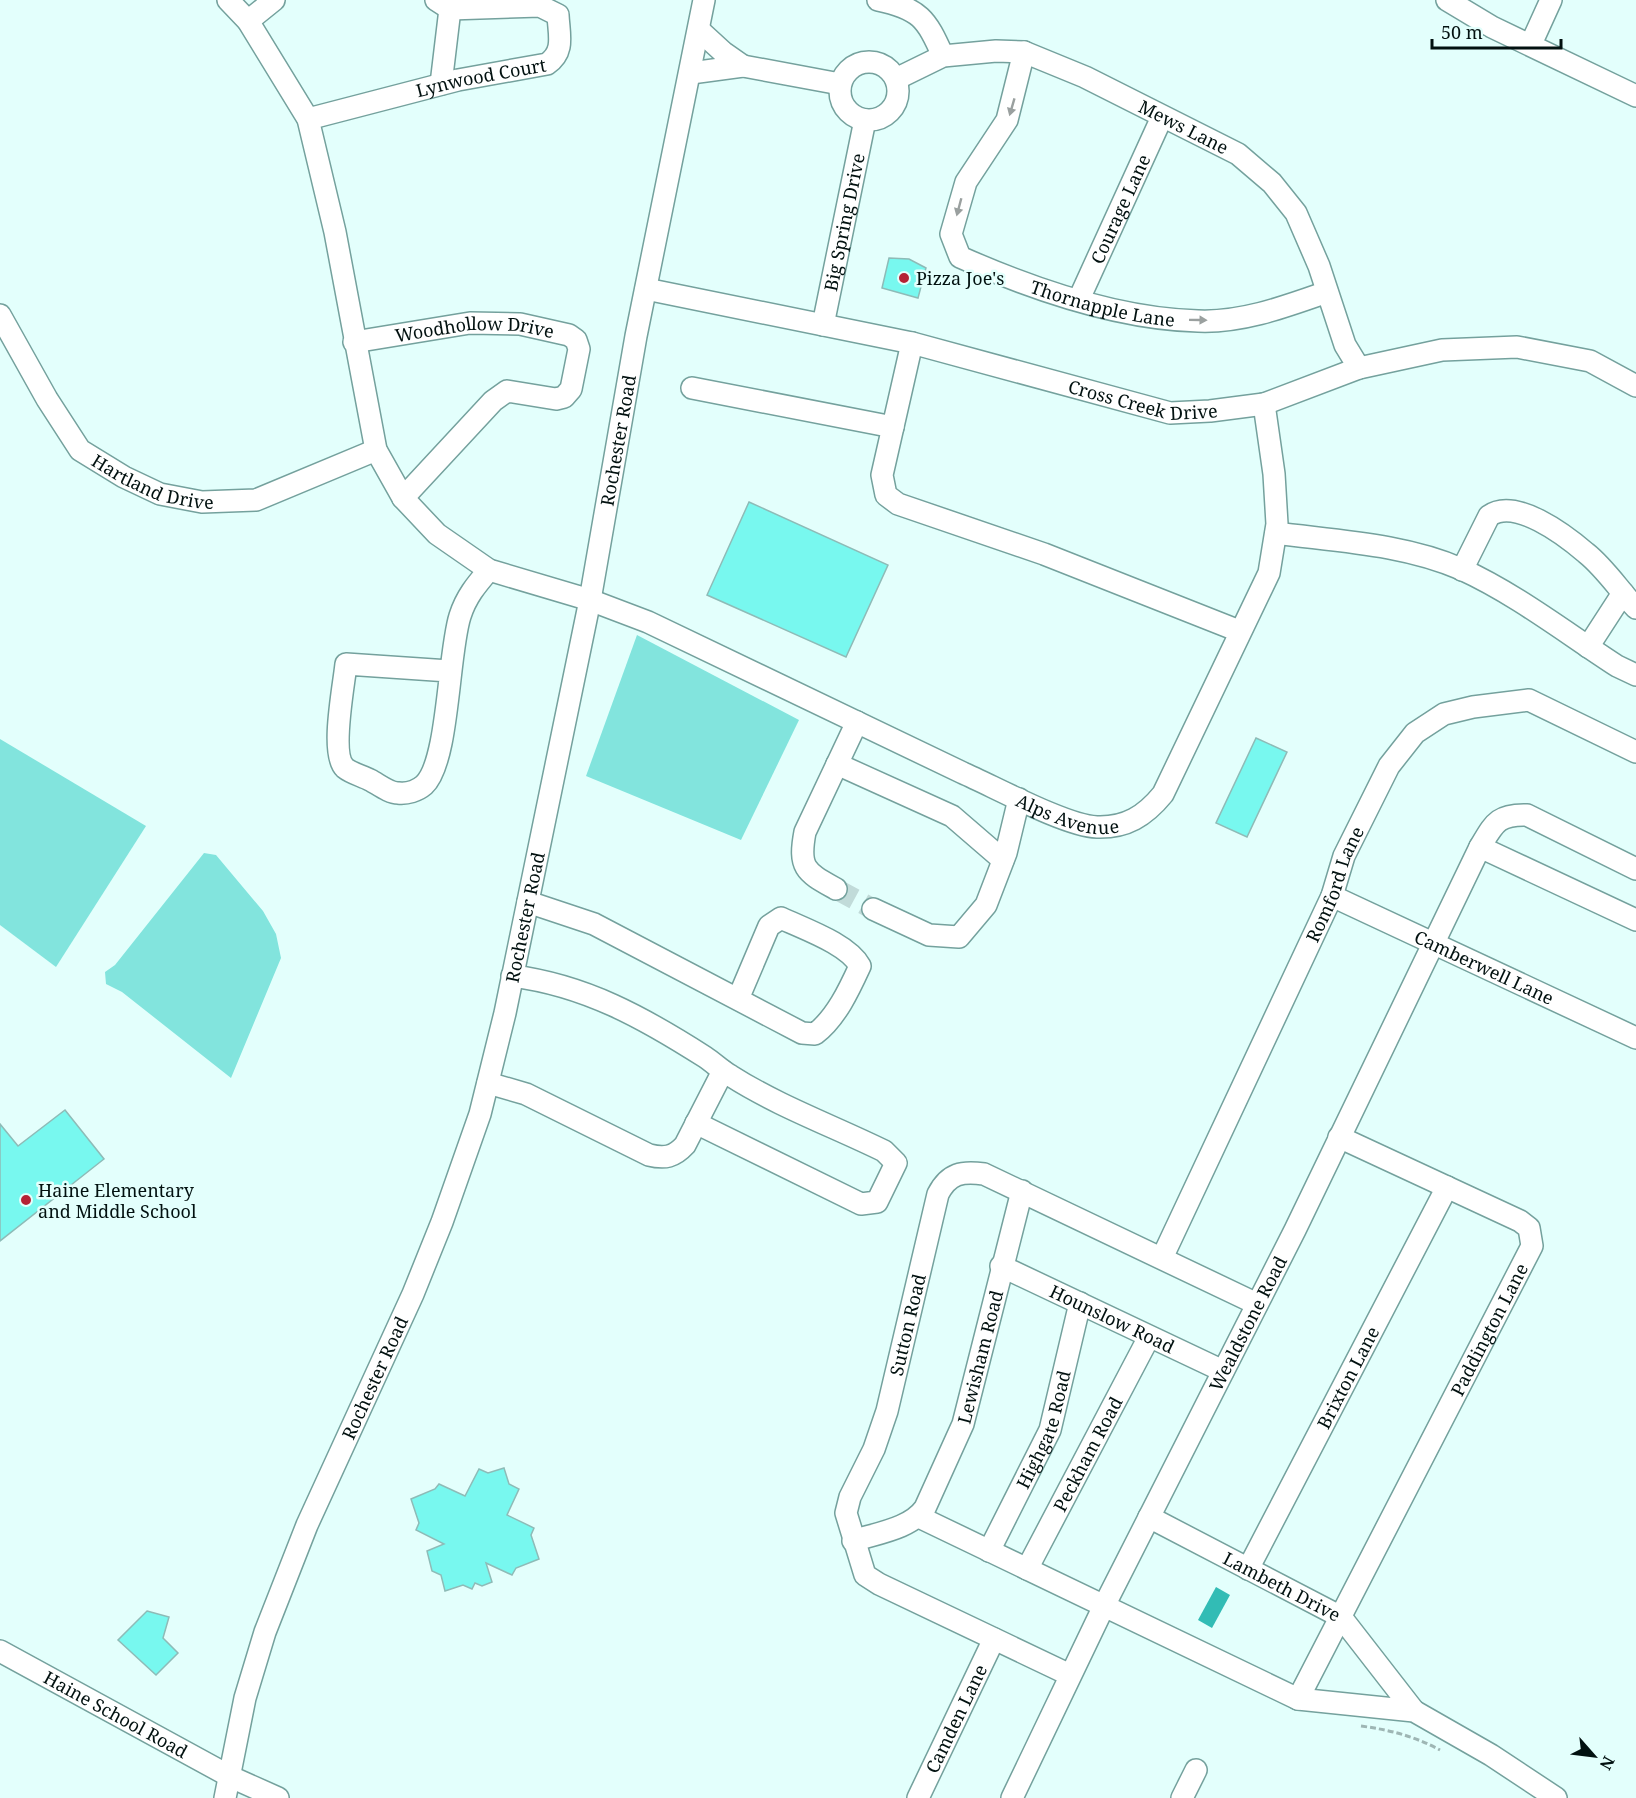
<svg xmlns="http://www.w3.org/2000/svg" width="1636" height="1798" font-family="'Noto Serif',serif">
<rect width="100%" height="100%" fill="#e3fffc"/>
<g fill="#82e4dd">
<polygon points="637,635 799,720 741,840 586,776"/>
<polygon points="0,739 146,826 56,967 0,925"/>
<polygon points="204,853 216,855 263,911 276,934 281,958 231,1078 122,992 106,984 105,972 115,965"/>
</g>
<polygon fill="#32bcb5" points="1216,1587 1230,1595 1212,1628 1198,1620"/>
<g fill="#78f8ef" stroke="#8ebbb7" stroke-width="1.5">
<polygon points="889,258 909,259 926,268 918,298 882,288"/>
<polygon points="749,502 888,565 846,657 707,595"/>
<polygon points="1256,738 1287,752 1247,837 1216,823"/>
<polygon points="65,1110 104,1159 0,1241 0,1124 18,1146"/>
<polygon points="504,1468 509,1484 519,1489 507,1515 534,1528 531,1535 539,1559 516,1568 512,1575 486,1563 492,1582 482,1586 475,1583 472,1589 463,1585 445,1591 441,1575 432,1571 427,1551 444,1544 416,1530 419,1523 411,1499 435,1489 439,1484 465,1496 479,1469 488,1473"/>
<polygon points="147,1611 169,1617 163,1638 178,1653 156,1675 118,1640"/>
</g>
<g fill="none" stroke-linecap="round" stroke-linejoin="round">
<polyline stroke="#c1dbd9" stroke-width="21" stroke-dasharray="21 10" stroke-linecap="butt" points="836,889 873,909"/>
<g stroke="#74a19d" stroke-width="24">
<g id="minor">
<path id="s1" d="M228 0 248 21 308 119 335 232 376 450 403 498 437 534 489 570 590 600 648 622C753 672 858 722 963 773 995 787 1066 826 1097 827 1126 828 1145 816 1163 794L1269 573 1277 524 1274 474 1264 404"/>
<path d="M878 0C920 9 926 18 943 56"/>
<polyline points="1447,0 1492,27 1636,96"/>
<polyline points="248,21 274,0"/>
<polyline points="699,30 723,52 743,66"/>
<polyline points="1531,44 1551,0"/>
<path id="s2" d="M1024 52 1007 120 966 182 951 234 960 257C1032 289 1119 319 1198 321 1242 323 1287 306 1327 292"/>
<circle cx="869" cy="91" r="29"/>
<polyline points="691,73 743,66 840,84"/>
<path id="s3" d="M896 79 943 56 996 51 1024 52 1085 77 1238 154 1272 183 1296 213 1319 266 1345 345 1359 368"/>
<polyline points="441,84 450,9"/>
<path id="s4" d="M308 119 458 80 547 64C565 52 559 35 558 15L540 6 450 9 436 0"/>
<path id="s5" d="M646 289 912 343 1170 413 1210 411 1264 404 1359 368 1442 350 1517 347 1590 361 1636 386"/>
<path id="s6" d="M1079 299 1162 117"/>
<path id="s7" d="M0 315 47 399 80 450 124 477 160 494 202 502 256 500 376 450"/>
<path id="s8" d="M823 325 865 120"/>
<path id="s9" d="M354 342 470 323 520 324 569 335 576 340 579 349 571 389 564 397 556 399 507 391 493 401 403 498"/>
<polyline points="912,343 882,475 886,495 898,504 1044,554 1239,631"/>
<polyline points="692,388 893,427"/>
<path d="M1276 533C1336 541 1404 544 1461 569 1516 594 1566 633 1617 666L1636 675"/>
<path d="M1462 570 1489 516C1515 497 1565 535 1586 553 1605 568 1619 590 1636 608"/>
<polyline points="1588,647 1623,593"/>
<path d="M449 671 346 664C344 685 330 754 345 768 351 773 362 776 370 780 378 784 389 793 398 793 407 794 417 791 424 785 449 762 448 653 460 616 466 597 476 585 489 570"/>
<polyline points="837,764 952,816 1003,860"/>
<polyline points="1480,847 1636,920"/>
<path d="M836 889C806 872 798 869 805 832L857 722"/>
<path id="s10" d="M1332 896 1636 1038"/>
<path d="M528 902 594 924 802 1033 815 1034C836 1018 849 990 860 966 848 944 804 929 781 918L769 926 738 999"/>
<polyline points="873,909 929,935 959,937 986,905 1006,853 1019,799"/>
<path d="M512 976C585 985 644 1018 705 1057 714 1063 722 1071 731 1076 778 1106 833 1126 884 1151L896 1163 877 1202 861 1204 696 1123"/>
<path d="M488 1083 526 1094 649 1155C665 1159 674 1157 685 1145L723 1071"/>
<path id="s11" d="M1162 1258 1332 896 1344 856 1389 766 1415 733 1444 714 1473 707 1529 700 1636 752"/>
<path id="s12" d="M1001 1266 1223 1371"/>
<polyline points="919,1517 1298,1699 1414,1711 1491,1755 1556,1798"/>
<path id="s13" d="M1149 1517 1341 1617 1414 1711"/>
<path id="s14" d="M853 1541C877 1533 910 1529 925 1508L963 1424 1022 1191"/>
<path id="s15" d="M989 1551 1050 1430 1080 1303"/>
<path id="s16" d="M1027 1569 1149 1337"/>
<path id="s17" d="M1248 1569 1447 1187"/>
<path id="s18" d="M0 1651 231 1777 278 1798"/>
<path id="s19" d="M1070 1675 879 1584 865 1575 846 1513 850 1497 874 1449 887 1411 938 1194C949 1173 962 1171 984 1174L1257 1304"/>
<path id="s20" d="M1298 1699 1532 1246 1529 1228 1520 1221 1339 1137"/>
<path id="s21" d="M225 1798 245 1698 265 1632 307 1525 413 1294 442 1222 480 1114 505 1013 590 600 636 336 704 0"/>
<path id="s22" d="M918 1798 994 1639"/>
<path id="s23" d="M1012 1798 1104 1606 1295 1230 1480 847C1494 824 1497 814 1527 815L1636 869"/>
<polyline points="1182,1798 1196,1770"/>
</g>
</g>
<path stroke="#9eb6b4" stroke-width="3" stroke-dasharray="6 3" stroke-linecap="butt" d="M1361 1726C1390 1730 1414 1736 1440 1750"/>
<use href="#minor" stroke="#fff" stroke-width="21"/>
</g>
<defs><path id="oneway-solid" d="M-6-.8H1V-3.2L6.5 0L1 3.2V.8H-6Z" transform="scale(1.5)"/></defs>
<g fill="#9aa09f">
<use href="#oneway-solid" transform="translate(1012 107) rotate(106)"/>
<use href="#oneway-solid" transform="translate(959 207) rotate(105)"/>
<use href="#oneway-solid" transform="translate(1198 320) rotate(1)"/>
</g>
<g fill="#b42235" stroke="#e3fffc" stroke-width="2">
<circle cx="904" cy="278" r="6"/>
<circle cx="26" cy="1200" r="6"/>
</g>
<g text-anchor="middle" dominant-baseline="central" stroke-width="5" stroke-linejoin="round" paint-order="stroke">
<g font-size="18" fill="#021110" stroke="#e3fffc">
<text stroke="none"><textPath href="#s4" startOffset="178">Lynwood Court</textPath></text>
<text stroke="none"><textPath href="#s3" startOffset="310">Mews Lane</textPath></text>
<text stroke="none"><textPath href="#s6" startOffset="99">Courage Lane</textPath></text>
<text stroke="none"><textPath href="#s8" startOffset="105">Big Spring Drive</textPath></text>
<text stroke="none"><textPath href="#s2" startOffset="374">Thornapple Lane</textPath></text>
<text stroke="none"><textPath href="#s9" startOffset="122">Woodhollow Drive</textPath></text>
<text stroke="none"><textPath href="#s5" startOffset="510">Cross Creek Drive</textPath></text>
<text stroke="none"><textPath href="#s21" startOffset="1420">Rochester Road</textPath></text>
<text stroke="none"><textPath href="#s7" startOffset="238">Hartland Drive</textPath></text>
<text stroke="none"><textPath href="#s1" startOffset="1280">Alps Avenue</textPath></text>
<text stroke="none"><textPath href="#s11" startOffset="412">Romford Lane</textPath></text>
<text stroke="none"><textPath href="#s21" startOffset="934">Rochester Road</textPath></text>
<text stroke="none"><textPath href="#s10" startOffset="168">Camberwell Lane</textPath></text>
<text stroke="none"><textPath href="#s12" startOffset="123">Hounslow Road</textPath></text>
<text stroke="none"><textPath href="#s23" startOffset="530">Wealdstone Road</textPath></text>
<text stroke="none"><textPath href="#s19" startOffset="492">Sutton Road</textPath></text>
<text stroke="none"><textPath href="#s20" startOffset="416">Paddington Lane</textPath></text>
<text stroke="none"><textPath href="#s14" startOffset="242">Lewisham Road</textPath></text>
<text stroke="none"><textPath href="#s21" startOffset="448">Rochester Road</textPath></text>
<text stroke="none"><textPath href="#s17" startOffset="216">Brixton Lane</textPath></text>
<text stroke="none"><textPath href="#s15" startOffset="134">Highgate Road</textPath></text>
<text stroke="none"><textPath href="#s16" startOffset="130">Peckham Road</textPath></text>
<text stroke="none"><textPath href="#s13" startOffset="150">Lambeth Drive</textPath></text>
<text stroke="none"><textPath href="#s18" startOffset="132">Haine School Road</textPath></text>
<text stroke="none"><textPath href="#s22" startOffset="88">Camden Lane</textPath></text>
</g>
<g font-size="18" fill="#021110" stroke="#e3fffc" text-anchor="start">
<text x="916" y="278">Pizza Joe's</text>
<text x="38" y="1190">Haine Elementary<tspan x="38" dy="21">and Middle School</tspan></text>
</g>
</g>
<g transform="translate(1594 1756) rotate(118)" stroke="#e3fffc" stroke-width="4.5" paint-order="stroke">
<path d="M0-4.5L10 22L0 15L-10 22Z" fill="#021110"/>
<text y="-9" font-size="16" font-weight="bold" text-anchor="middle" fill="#021110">N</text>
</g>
<path d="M1432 39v9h129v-9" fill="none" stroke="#021110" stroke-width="3"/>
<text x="1441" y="39" font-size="18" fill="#021110" stroke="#e3fffc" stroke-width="4.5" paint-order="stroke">50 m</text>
</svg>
